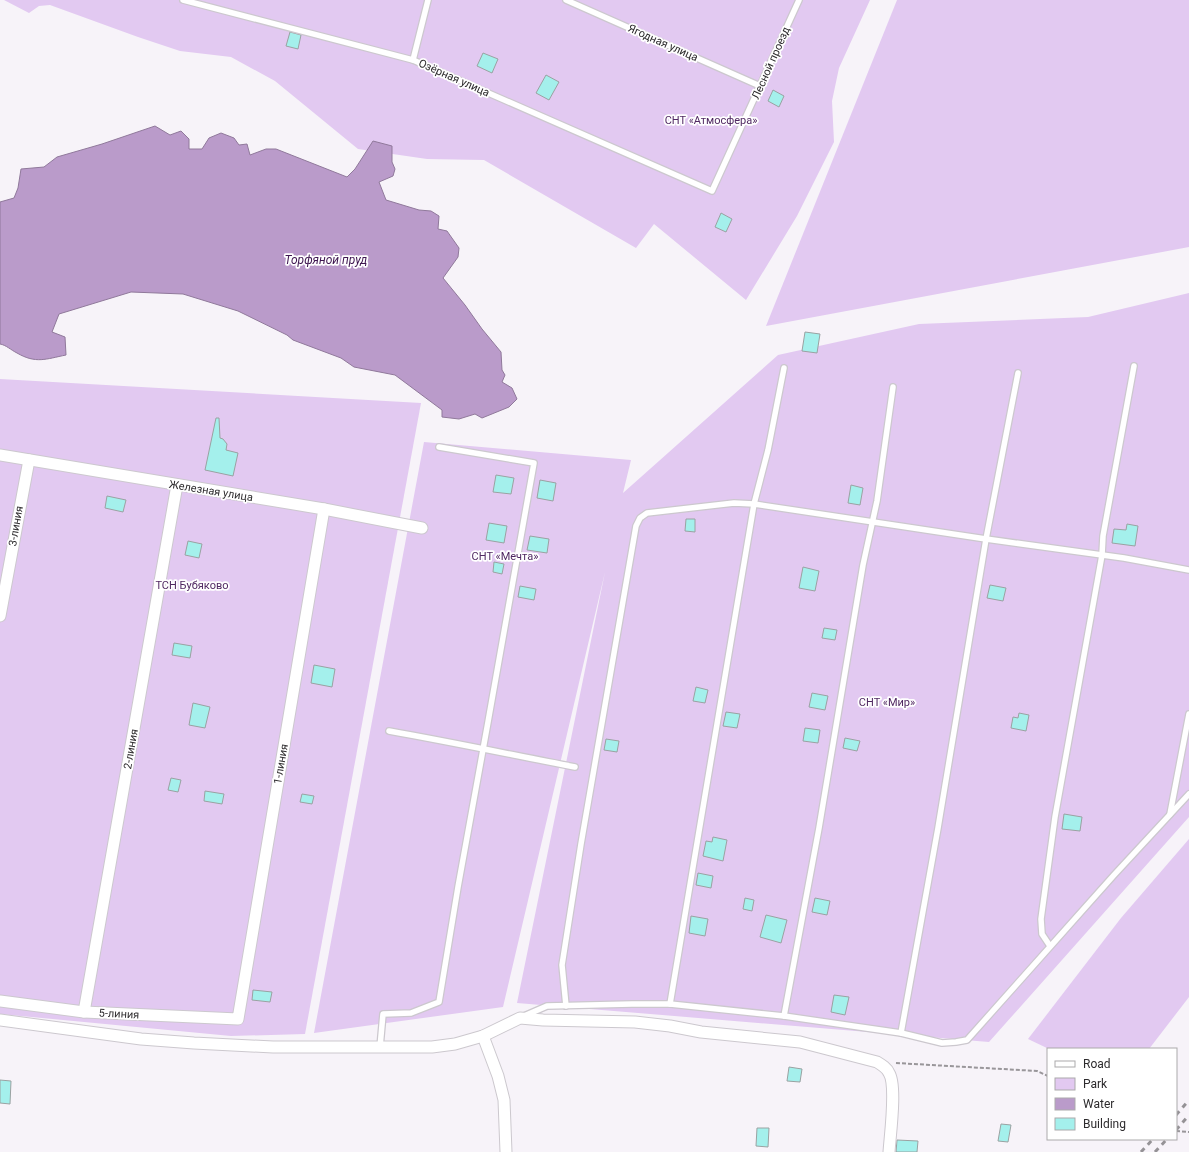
<svg xmlns="http://www.w3.org/2000/svg" width="1189" height="1152" font-family="Roboto,sans-serif">
<rect width="100%" height="100%" fill="#f7f3f9"/>
<g fill="#e2c9f1">
<polygon points="4,0 870,0 839,68 832,101 834,142 797,216 746,300 654,224 636,248 484,160 427,159 358,149 275,81 231,57 180,51 138,37 50,5 39,6 29,13"/>
<polygon points="897,0 1189,0 1189,247 766,326"/>
<polygon points="1189,293 1189,817 989,1042 517,1003 605,572 503,1007 314,1033 424,442 631,460 623,493 778,355 919,324 1088,317"/>
<polygon points="0,379 421,403 305,1034 231,1036 0,1014"/>
<polygon points="1189,839 1189,997 1149,1049 1049,1049 1028,1039 1121,918"/>
</g>
<path fill="#ba9bca" stroke="#90799b" d="M155 126 170 135 181 131 189 139V149H202L209 138 221 133 234 138 239 145 247 144 250 155 266 149H276L347 177 355 169 373 141 392 146V162L395 169 393 176 379 182 386 200 419 210 431 211 439 216 438 229 447 231 459 248 458 257 443 278 465 305 482 329 501 352 502 370 505 375 502 382 512 388 517 399 509 407 482 418 475 414 459 419 442 417V410L395 375 354 367 341 358 293 340 287 335 238 311 183 294 131 292 59 314 52 332 65 337 66 355C46 359 36 364 17 353 11 350 6 345 0 344V202L14 198 18 188 21 169 44 167 57 157 102 144Z"/>
<g fill="#a4f0ec" stroke="#9aa2a2">
<polygon points="290,32 301,35 298,49 286,46"/>
<polygon points="483,53 498,59 492,73 477,66"/>
<polygon points="546,75 559,82 549,100 536,93"/>
<polygon points="773,90 784,96 779,107 768,101"/>
<polygon points="721,213 732,219 726,232 715,227"/>
<polygon points="805,332 820,334 817,353 802,351"/>
<polygon points="216,418 219,418 220,438 223,439 227,444 226,450 238,453 233,476 205,470"/>
<polygon points="496,475 514,478 511,494 493,492"/>
<polygon points="540,480 556,483 553,501 537,498"/>
<polygon points="851,485 863,488 860,505 848,503"/>
<polygon points="107,496 126,500 123,512 105,508"/>
<polygon points="686,519 695,519 695,532 685,531"/>
<polygon points="489,523 507,526 504,543 486,540"/>
<polygon points="1127,524 1138,526 1135,546 1112,543 1114,529 1126,530"/>
<polygon points="530,536 549,539 547,553 527,550"/>
<polygon points="188,541 202,544 199,558 185,555"/>
<polygon points="494,562 504,564 502,574 493,572"/>
<polygon points="803,567 819,571 815,591 799,588"/>
<polygon points="990,585 1006,588 1003,601 987,598"/>
<polygon points="520,586 536,589 534,600 518,597"/>
<polygon points="824,628 837,630 835,640 822,638"/>
<polygon points="174,643 192,646 190,658 172,655"/>
<polygon points="314,665 335,669 332,687 311,683"/>
<polygon points="696,687 708,690 705,703 693,701"/>
<polygon points="812,693 828,696 825,710 809,707"/>
<polygon points="193,703 210,707 205,728 189,725"/>
<polygon points="726,712 740,714 737,728 723,726"/>
<polygon points="1019,713 1029,715 1026,731 1011,728 1013,717 1018,718"/>
<polygon points="805,728 820,730 818,743 803,741"/>
<polygon points="845,738 860,741 857,751 843,748"/>
<polygon points="606,739 619,741 617,752 604,750"/>
<polygon points="171,778 181,780 178,792 168,790"/>
<polygon points="205,791 224,794 222,804 204,801"/>
<polygon points="302,794 314,796 312,804 300,802"/>
<polygon points="1064,814 1082,817 1080,831 1062,829"/>
<polygon points="713,837 727,840 723,861 703,856 706,841 712,842"/>
<polygon points="698,873 713,876 711,888 696,885"/>
<polygon points="745,898 754,900 752,911 743,909"/>
<polygon points="815,898 830,901 827,915 812,912"/>
<polygon points="766,915 787,920 781,943 760,937"/>
<polygon points="691,916 708,919 705,936 689,933"/>
<polygon points="253,990 272,992 270,1002 252,1000"/>
<polygon points="834,995 849,997 845,1015 831,1012"/>
<polygon points="789,1067 802,1069 800,1082 787,1081"/>
<polygon points="0,1080 11,1081 10,1104 0,1103"/>
<polygon points="1001,1124 1011,1125 1008,1142 998,1141"/>
<polygon points="757,1128 769,1128 768,1147 756,1146"/>
<polygon points="897,1140 918,1141 917,1152 896,1152"/>
</g>
<g fill="none" stroke-linecap="round" stroke-linejoin="round">
<g stroke="#ccc8ce" stroke-width="8">
<g id="service">
<polyline points="183,0 413,60 712,191 799,0"/>
<polyline points="566,0 760,86"/>
<polyline points="413,60 428,0"/>
<path d="M389 731C451 742 513 755 575 767"/>
<polyline points="1170,814 1189,714"/>
<polyline points="1050,946 1042,934 1041,919 1055,817 1102,555 1103,536 1134,366"/>
<polyline points="670,1004 754,504 768,450 784,368"/>
<polyline points="566,1006 562,965 581,844 636,526 640,518 647,513 734,503 754,504 986,539 1124,558 1189,570"/>
<polyline points="524,1016 547,1006 632,1004 670,1004 784,1016 901,1033 942,1043 956,1042 967,1040 1114,875 1189,794"/>
<polyline points="784,1016 819,828 863,565 877,501 893,387"/>
<polyline points="901,1033 938,828 986,539 1018,373"/>
<polyline points="380,1047 383,1014 411,1013 439,1002 458,887 488,722 534,463 439,447"/>
</g>
</g>
<g stroke="#ccc8ce" stroke-width="13">
<g id="minor">
<polyline points="0,455 324,509 422,528"/>
<polyline points="0,616 29,460"/>
<polyline points="0,1001 84,1012 238,1019 324,509"/>
<polyline points="84,1012 177,485"/>
<path d="M0 1020 141 1039 194 1043 273 1047H432L455 1044 483 1036 520 1018 543 1020 635 1022 670 1026 701 1032 800 1042 877 1062C882 1065 887 1068 889 1073 897 1085 890 1136 889 1152"/>
<polyline points="483,1036 498,1076 504,1100 506,1152"/>
</g>
</g>
<g stroke="#99969a" stroke-width="2" stroke-dasharray="4 2" stroke-linecap="butt">
<polyline points="896,1063 1037,1071 1048,1076"/>
<polyline points="1176,1131 1189,1132"/>
</g>
<use href="#service" stroke="#fff" stroke-width="5.5"/>
<use href="#minor" stroke="#fff" stroke-width="11"/>
<g stroke="#959296" stroke-width="3" stroke-dasharray="5 5" stroke-linecap="butt">
<polyline points="1176,1115 1189,1100"/>
<polyline points="1176,1130 1189,1115"/>
<polyline points="1141,1152 1153,1139"/>
<polyline points="1155,1152 1167,1139"/>
</g>
</g>
<g text-anchor="middle" dominant-baseline="central" stroke-width="3.5" stroke-linejoin="round" paint-order="stroke">
<g font-size="11" fill="#2d2b2d" stroke="#fff">
<text transform="translate(663 43) rotate(24)">Ягодная улица</text>
<text transform="translate(771 63) rotate(-66)">Лесной проезд</text>
<text transform="translate(454 78) rotate(24)">Озёрная улица</text>
<text transform="translate(211 491) rotate(9)">Железная улица</text>
<text transform="translate(16 526) rotate(-80)">3-линия</text>
<text transform="translate(131 749) rotate(-80)">2-линия</text>
<text transform="translate(281 764) rotate(-80)">1-линия</text>
<text transform="translate(119 1014) rotate(3)">5-линия</text>
</g>
<g font-size="11" fill="#502862" stroke="#fff">
<text x="711" y="120">СНТ «Атмосфера»</text>
<text x="505" y="556">СНТ «Мечта»</text>
<text x="192" y="585">ТСН Бубяково</text>
<text x="887" y="702">СНТ «Мир»</text>
</g>
<g font-size="12" font-style="italic" fill="#3e1650" stroke="#fff">
<text x="326" y="260">Торфяной пруд</text>
</g>
</g>
<rect x="1047" y="1048" width="130" height="92" fill="#ffffff" stroke="#abaaab"/>
<rect x="1055" y="1061" width="20" height="6" fill="#ffffff" stroke="#abaaab"/>
<text x="1083" y="1068" font-size="12" fill="#2d2b2d">Road</text>
<rect x="1055" y="1078" width="20" height="12" fill="#e2c9f1" stroke="#abaaab"/>
<text x="1083" y="1088" font-size="12" fill="#2d2b2d">Park</text>
<rect x="1055" y="1098" width="20" height="12" fill="#ba9bca" stroke="#abaaab"/>
<text x="1083" y="1108" font-size="12" fill="#2d2b2d">Water</text>
<rect x="1055" y="1118" width="20" height="12" fill="#a4f0ec" stroke="#abaaab"/>
<text x="1083" y="1128" font-size="12" fill="#2d2b2d">Building</text>
</svg>
